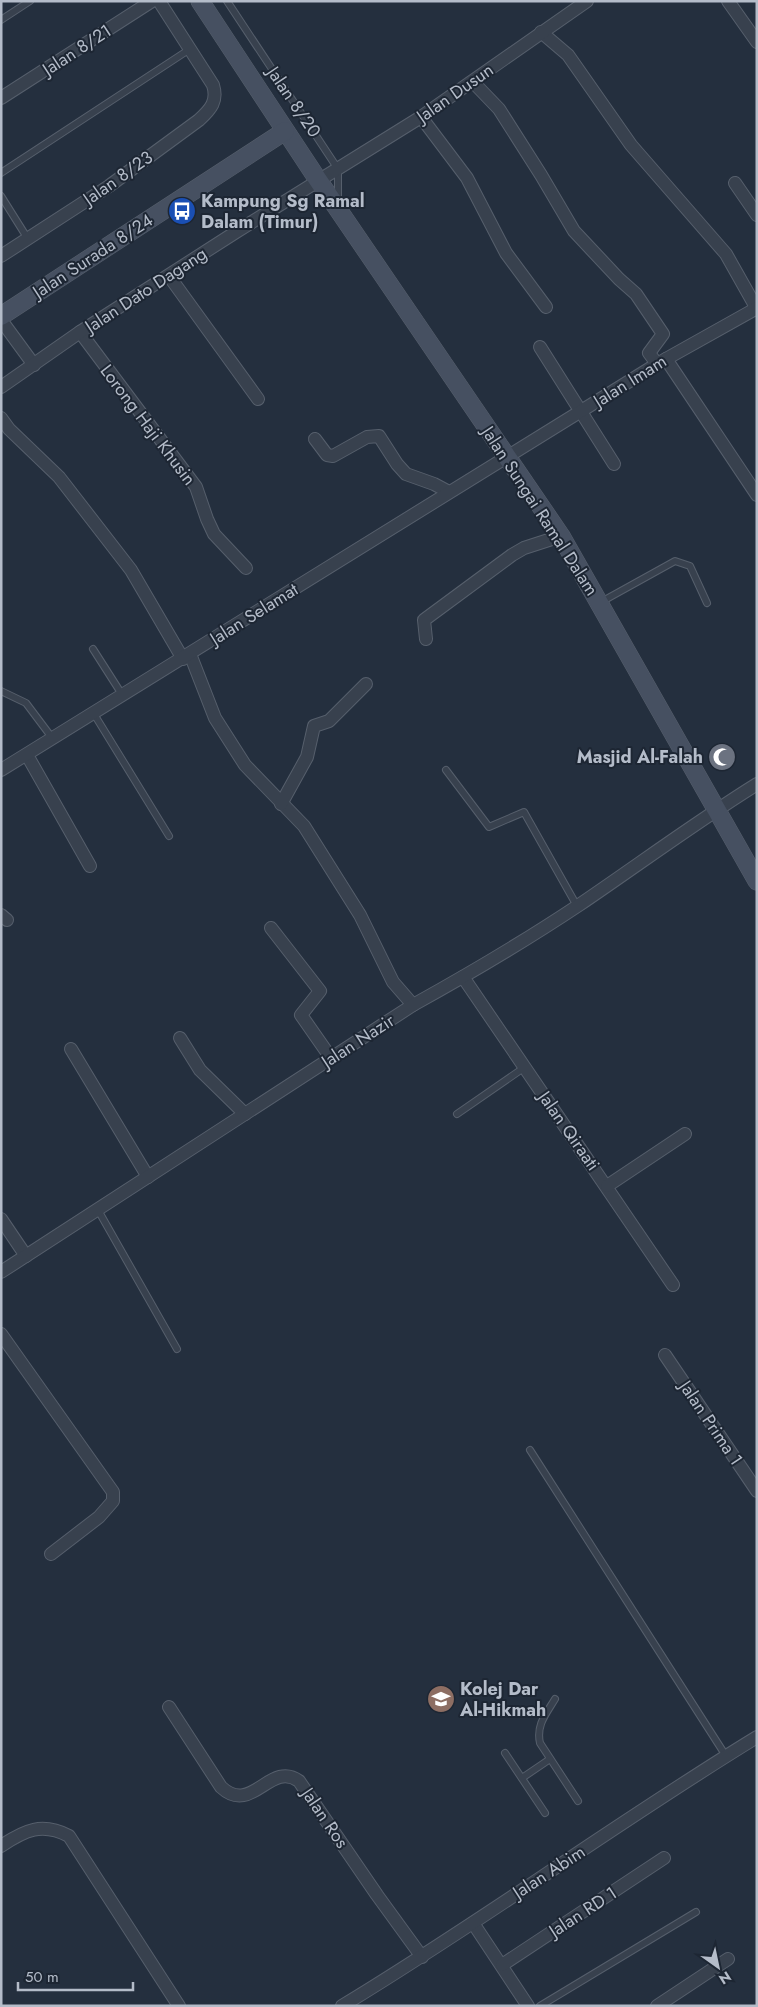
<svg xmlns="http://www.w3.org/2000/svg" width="758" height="2007" font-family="Jost,sans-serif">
<rect width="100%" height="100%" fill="#242f3e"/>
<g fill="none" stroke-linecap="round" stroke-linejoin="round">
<g stroke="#565f6c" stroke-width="8">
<g id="lane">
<polyline points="227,1 338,169 338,201"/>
<polyline points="1,20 30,1"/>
<polyline points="1,173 190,49"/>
<polyline points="1,196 28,239"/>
<polyline points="601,602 675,561 690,566 707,603"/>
<polyline points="93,649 123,696"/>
<polyline points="1,691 26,703 53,739"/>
<polyline points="94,714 169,836"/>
<polyline points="446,770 489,827 524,812 577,906"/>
<polyline points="457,1114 525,1067"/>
<polyline points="98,1210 177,1349"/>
<polyline points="530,1450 726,1756"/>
<path d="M555 1699C546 1714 536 1725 540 1743L578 1801"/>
<polyline points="505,1753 545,1813"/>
<polyline points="522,1778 550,1759"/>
<polyline points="540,2006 696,1912"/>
</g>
</g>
<g stroke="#565f6c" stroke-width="14">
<g id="street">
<polyline points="728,1 757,42"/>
<polyline points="541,32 568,55 631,145 726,254 757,309"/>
<polyline points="473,82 499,109 541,175 574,231 619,279 636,294 663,334 649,353 657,364"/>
<polyline points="1,98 152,1"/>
<polyline points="421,117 467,178 506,253 546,307"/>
<polyline points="735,183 757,215"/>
<path d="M1 256 109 186 199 120C211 109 218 101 213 85L159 1"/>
<polyline points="169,276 258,399"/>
<polyline points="1,320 34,365"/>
<polyline points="80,332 196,487 207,519 214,534 246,568"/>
<polyline points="540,347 614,464"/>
<polyline points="666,359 757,495"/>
<polyline points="1,387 80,332 236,232 421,117 587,1"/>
<polyline points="1,418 9,429 59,477 131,570 183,659"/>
<polyline points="315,439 327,455 333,456 367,437 379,436 397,464 406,474 434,484 449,492"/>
<polyline points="426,639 424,620 512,555 524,548 561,536"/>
<polyline points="190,654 215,718 245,765 304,826 360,915 393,982 413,1005"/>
<polyline points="27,755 90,866"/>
<polyline points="1,770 657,364 757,308"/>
<polyline points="281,804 307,757 314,726 329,721 366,684"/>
<polyline points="1,915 7,920"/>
<polyline points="271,928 320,991 301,1015 331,1058"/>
<polyline points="463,977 673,1285"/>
<polyline points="180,1038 200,1070 245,1114"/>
<polyline points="71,1049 148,1177"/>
<polyline points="607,1186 685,1134"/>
<polyline points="1,1219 26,1256"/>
<path d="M1 1272 413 1005C469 974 525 941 579 905 638 865 696 822 757 784"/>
<polyline points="1,1334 113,1492 113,1501 99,1517 51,1554"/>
<polyline points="665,1355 757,1491"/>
<path d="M169 1707 221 1787C252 1816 270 1760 299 1781L377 1895 422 1957"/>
<path d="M1 1846C25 1830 42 1822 69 1836L179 2006"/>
<polyline points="473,1923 528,2006"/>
<polyline points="502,1965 664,1858"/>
<path d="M342 2006C483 1921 616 1823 757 1737"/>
<polyline points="657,2006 728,1959"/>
</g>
</g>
<g stroke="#565f6c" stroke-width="19">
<g id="secondary">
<polyline points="200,1 318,180 561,536 757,881"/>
<polyline points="1,316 285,131"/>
</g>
</g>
<use href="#lane" stroke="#38414e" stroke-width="6"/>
<use href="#street" stroke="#38414e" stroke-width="12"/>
<use href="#secondary" stroke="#465061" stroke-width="18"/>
</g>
<defs>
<g id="bus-disc" transform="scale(1.4375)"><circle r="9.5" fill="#1a4fb4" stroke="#1d2633"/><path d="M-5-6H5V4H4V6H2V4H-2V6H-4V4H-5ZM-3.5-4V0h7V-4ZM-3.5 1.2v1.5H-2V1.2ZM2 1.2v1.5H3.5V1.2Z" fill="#fff"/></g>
<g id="mosque-disc" transform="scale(1.4375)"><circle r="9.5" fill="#6b7280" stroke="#1d2633"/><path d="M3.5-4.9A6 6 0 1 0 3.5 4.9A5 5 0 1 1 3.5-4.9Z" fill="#fff"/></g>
<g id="university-disc" transform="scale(1.4375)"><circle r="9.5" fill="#8d6e63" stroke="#1d2633"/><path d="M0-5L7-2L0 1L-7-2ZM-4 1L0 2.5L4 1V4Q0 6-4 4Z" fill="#fff"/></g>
</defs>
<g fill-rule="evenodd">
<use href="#bus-disc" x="182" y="211"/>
<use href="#mosque-disc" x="722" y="757"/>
<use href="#university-disc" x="441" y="1699"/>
</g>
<g text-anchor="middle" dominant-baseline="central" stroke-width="4" stroke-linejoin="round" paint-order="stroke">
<g font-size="18" fill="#b4bcc9" stroke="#1d2633">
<text transform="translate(77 50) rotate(-33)">Jalan 8/21</text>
<text transform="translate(455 93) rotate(-35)">Jalan Dusun</text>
<text transform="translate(294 102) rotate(56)">Jalan 8/20</text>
<text transform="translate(118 178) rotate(-35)">Jalan 8/23</text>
<text transform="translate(93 256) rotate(-33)">Jalan Surada 8/24</text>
<text transform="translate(146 290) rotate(-33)">Jalan Dato Dagang</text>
<text transform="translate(630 381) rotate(-32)">Jalan Imam</text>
<text transform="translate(148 425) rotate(53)">Lorong Haji Khusin</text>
<text transform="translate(540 511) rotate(57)">Jalan Sungai Ramal Dalam</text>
<text transform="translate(254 614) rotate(-32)">Jalan Selamat</text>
<text transform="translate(358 1041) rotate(-33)">Jalan Nazir</text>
<text transform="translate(569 1131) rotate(55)">Jalan Qiraati</text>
<text transform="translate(711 1423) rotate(56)">Jalan Prima 1</text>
<text transform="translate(325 1818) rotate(56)">Jalan Ros</text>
<text transform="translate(549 1872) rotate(-33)">Jalan Abim</text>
<text transform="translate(583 1912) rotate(-33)">Jalan RD 1</text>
</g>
<g font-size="18" font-weight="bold" fill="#b4bcc9" stroke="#1d2633" text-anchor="start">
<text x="201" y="201">Kampung Sg Ramal<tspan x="201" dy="21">Dalam (Timur)</tspan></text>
<text x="703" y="757" text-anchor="end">Masjid Al-Falah</text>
<text x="460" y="1689">Kolej Dar<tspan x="460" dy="21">Al-Hikmah</tspan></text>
</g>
</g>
<rect width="758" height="2007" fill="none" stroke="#b4bcc9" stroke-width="5"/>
<g transform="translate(718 1967) rotate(147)" stroke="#1d2633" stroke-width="4" paint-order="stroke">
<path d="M0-4L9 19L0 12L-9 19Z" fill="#b4bcc9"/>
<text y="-8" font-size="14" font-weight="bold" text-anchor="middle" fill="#b4bcc9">N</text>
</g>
<path d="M18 1982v8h115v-8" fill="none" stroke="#b4bcc9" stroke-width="2.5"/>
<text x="25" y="1982" font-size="15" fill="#b4bcc9" stroke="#1d2633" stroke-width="4" paint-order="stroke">50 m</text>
</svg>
